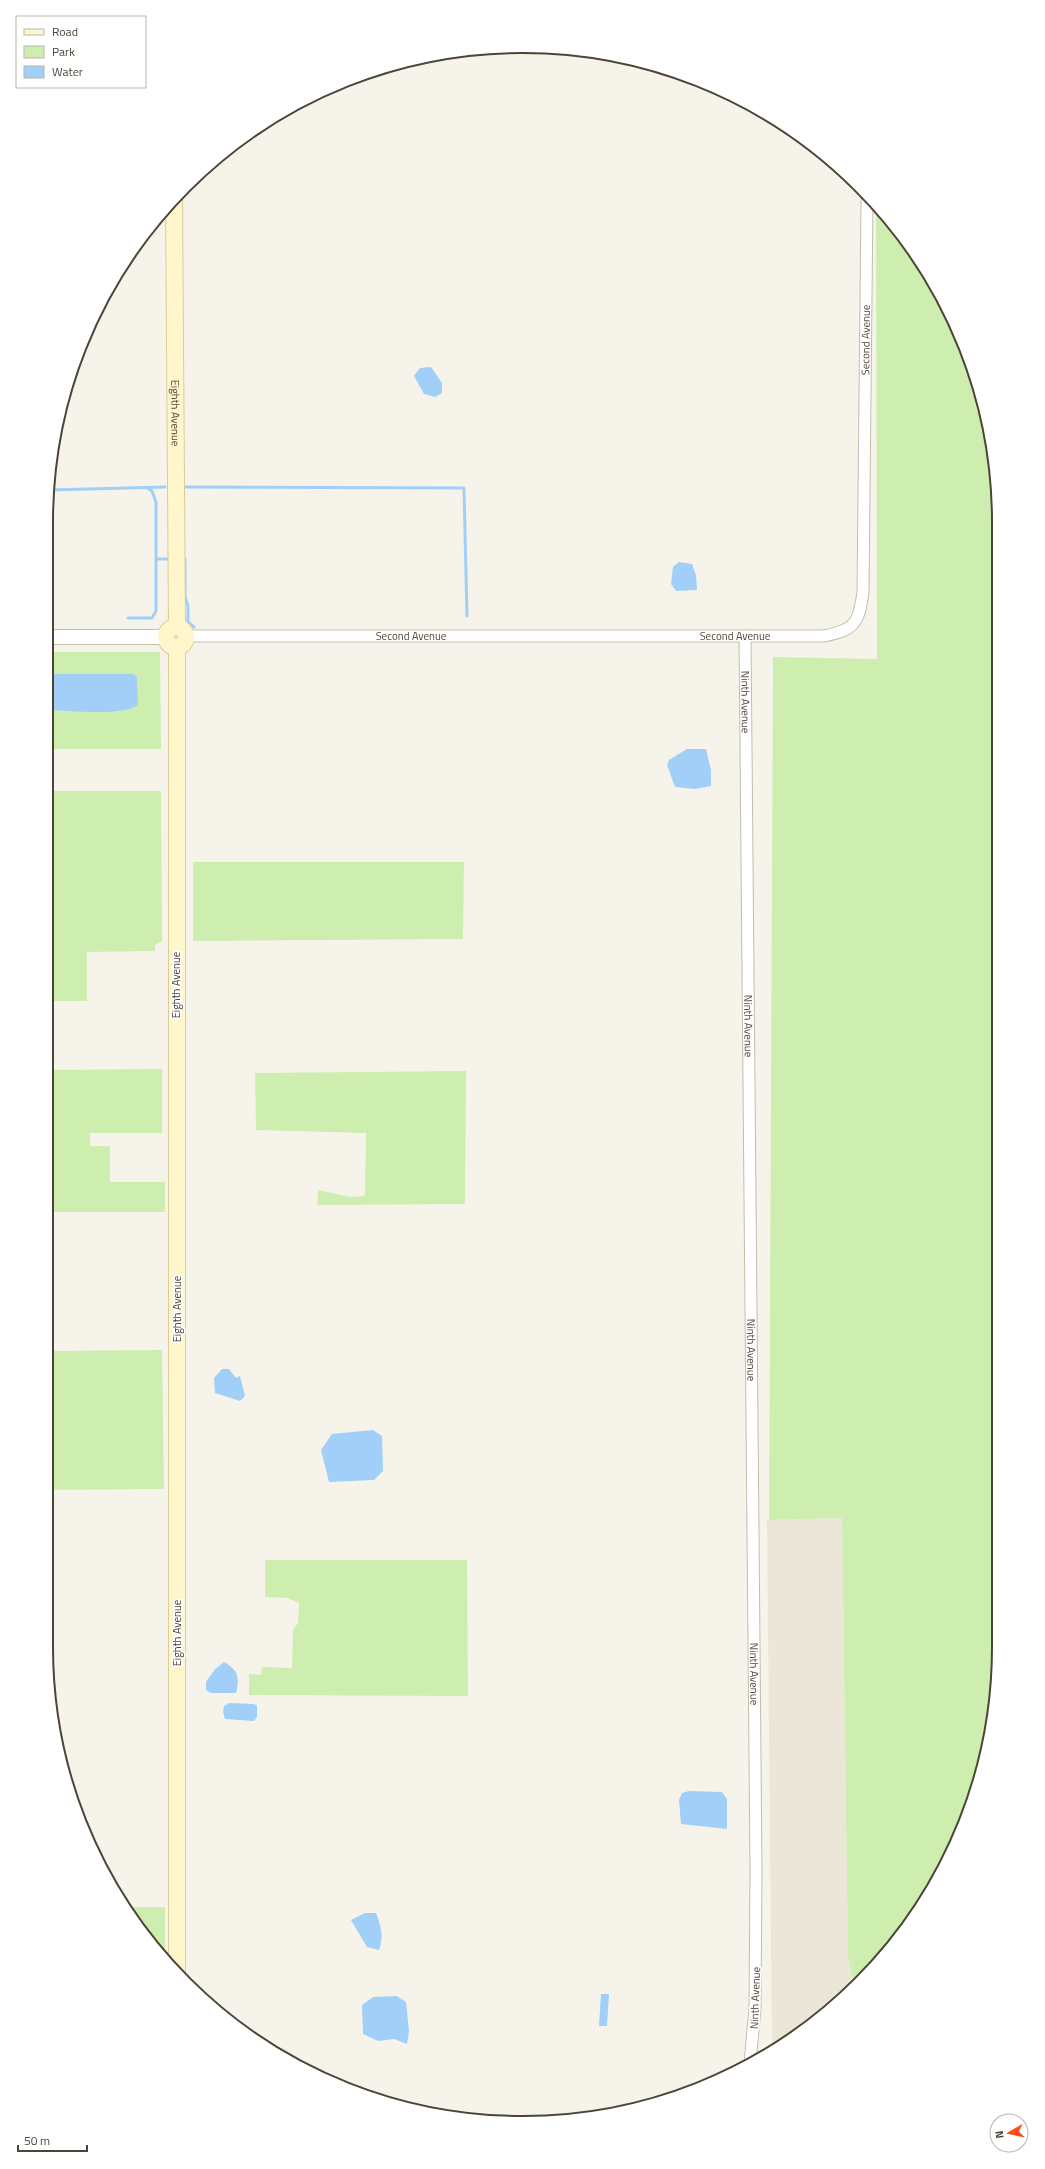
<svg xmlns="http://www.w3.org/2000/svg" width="1045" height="2169" font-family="'Titillium Web',sans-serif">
<rect width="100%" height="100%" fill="#f6f4ea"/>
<polygon fill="#ebe6d8" points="842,1518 848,1958 854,1985 812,2025 772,2050 767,1520"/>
<g fill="#ceeeb0">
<polygon points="876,208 900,232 963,340 995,460 999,1647 990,1740 963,1829 919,1911 881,1961 854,1985 848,1958 842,1518 769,1520 773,657 877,659"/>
<polygon points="46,652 160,652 161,749 46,749"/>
<polygon points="46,791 161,791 162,941 155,945 155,951 87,952 87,1001 46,1001"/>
<polygon points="193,862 464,862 463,939 193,941"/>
<polygon points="162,1069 162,1133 90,1133 90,1146 110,1146 110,1182 165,1182 165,1212 46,1212 46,1070"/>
<polygon points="466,1071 465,1204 317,1205 318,1190 351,1197 365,1196 366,1133 256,1130 255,1073"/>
<polygon points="162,1350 164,1489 46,1490 46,1351"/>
<polygon points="265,1560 467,1560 468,1696 249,1695 249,1674 261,1675 262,1667 292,1668 293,1630 298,1623 299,1603 288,1598 265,1597"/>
<polygon points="51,1698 57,1698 57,1733 61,1733 61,1762 55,1739"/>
<polygon points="125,1907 165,1907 165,1959 145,1937"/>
</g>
<g fill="#a2cff8">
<polygon points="431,367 442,383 442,393 435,397 424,394 414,376 420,368"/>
<polygon points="679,562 692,564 696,575 697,590 676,591 671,584 673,567"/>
<path d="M46 674H133L137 677 138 705C121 717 68 710 46 710Z"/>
<polygon points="687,749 706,749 711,770 711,786 695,789 675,787 667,765 669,760"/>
<polygon points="222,1369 229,1369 236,1378 240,1376 245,1396 240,1401 215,1393 214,1378"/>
<polygon points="373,1430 382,1436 383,1471 374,1480 329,1482 321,1450 332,1434"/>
<path d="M224 1662C238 1670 240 1678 236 1693H211L206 1690V1682L215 1669Z"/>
<polygon points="229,1703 254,1704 257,1706 257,1717 254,1721 225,1719 223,1712 224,1706"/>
<polygon points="689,1791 722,1792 727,1799 727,1829 681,1824 679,1800 682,1793"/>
<path d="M365 1913H376C381 1926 384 1937 379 1950L367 1947 351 1920Z"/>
<polygon points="601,1994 609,1994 607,2026 599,2026"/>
<polygon points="397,1996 406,2002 409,2031 407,2044 394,2039 378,2041 363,2034 362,2005 373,1997"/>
</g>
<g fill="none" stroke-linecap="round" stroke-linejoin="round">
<g stroke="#a2cff8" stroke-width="3">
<polyline points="186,487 464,488 467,616"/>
<polyline points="49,490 165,487"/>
<polyline points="156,559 168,559"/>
<polyline points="183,559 185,559 185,597 188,606 188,622 194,627"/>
<polyline points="128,618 152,618 156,611 156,502 152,491 147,488"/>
</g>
<g stroke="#c3bdac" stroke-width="13">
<g id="minor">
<path id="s1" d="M187 636H824C855 630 859 623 863 592L867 199"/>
<path id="s2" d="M745 636 756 1870 755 2008 750 2063"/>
</g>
</g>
<g stroke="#c3bdac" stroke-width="16">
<polyline id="tertiary" points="46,637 166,637"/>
</g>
<g stroke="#dbcd96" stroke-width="18">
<g id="secondary">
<path id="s3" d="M174 199 177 627"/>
<circle cx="176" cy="637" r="10"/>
<polyline points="177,1971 177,648"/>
</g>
</g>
<use href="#minor" stroke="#fff" stroke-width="11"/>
<use href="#tertiary" stroke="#fff" stroke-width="14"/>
<use href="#secondary" stroke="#fff6cc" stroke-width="16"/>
</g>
<g text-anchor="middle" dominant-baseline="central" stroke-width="3.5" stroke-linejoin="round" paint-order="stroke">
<g font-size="11" fill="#4c4537" stroke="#fff">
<text stroke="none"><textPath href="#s1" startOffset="955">Second Avenue</textPath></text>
<text stroke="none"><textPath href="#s3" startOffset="214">Eighth Avenue</textPath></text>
<text stroke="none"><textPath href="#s1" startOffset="224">Second Avenue</textPath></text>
<text stroke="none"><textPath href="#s1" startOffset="548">Second Avenue</textPath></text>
<text stroke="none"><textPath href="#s2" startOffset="66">Ninth Avenue</textPath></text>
<text transform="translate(176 985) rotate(-90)">Eighth Avenue</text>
<text stroke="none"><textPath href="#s2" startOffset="390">Ninth Avenue</textPath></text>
<text transform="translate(177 1309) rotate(-90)">Eighth Avenue</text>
<text stroke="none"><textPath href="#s2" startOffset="714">Ninth Avenue</textPath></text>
<text transform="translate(177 1633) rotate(-90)">Eighth Avenue</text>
<text stroke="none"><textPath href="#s2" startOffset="1038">Ninth Avenue</textPath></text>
<text transform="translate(755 1998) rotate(-88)">Ninth Avenue</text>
</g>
</g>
<path d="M0 0H1045V2169H0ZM522 53H523A469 469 0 0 1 992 522V1647A469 469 0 0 1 523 2116H522A469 469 0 0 1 53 1647V522A469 469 0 0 1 522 53Z" fill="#fff" fill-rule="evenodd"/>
<path fill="none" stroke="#4c4537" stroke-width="2" d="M522 53H523A469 469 0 0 1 992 522V1647A469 469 0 0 1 523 2116H522A469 469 0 0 1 53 1647V522A469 469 0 0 1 522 53Z"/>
<rect x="16" y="16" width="130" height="72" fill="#ffffff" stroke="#b7b5af"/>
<rect x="24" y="29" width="20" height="6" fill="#fff6cc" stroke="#b7b5af"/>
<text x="52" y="36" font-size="12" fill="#4c4537">Road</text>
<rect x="24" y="46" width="20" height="12" fill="#ceeeb0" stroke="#b7b5af"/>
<text x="52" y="56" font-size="12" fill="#4c4537">Park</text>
<rect x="24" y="66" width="20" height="12" fill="#a2cff8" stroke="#b7b5af"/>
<text x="52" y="76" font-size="12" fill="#4c4537">Water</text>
<g transform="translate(1009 2133) rotate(261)"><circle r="19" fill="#ffffff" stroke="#b7b5af"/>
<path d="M0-3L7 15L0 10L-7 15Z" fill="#ff4b19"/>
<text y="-6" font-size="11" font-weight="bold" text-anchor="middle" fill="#4c4537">N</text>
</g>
<path d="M18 2145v6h69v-6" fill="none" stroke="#4c4537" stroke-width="2"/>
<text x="24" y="2145" font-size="12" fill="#4c4537" stroke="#ffffff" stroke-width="3" paint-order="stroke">50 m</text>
</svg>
